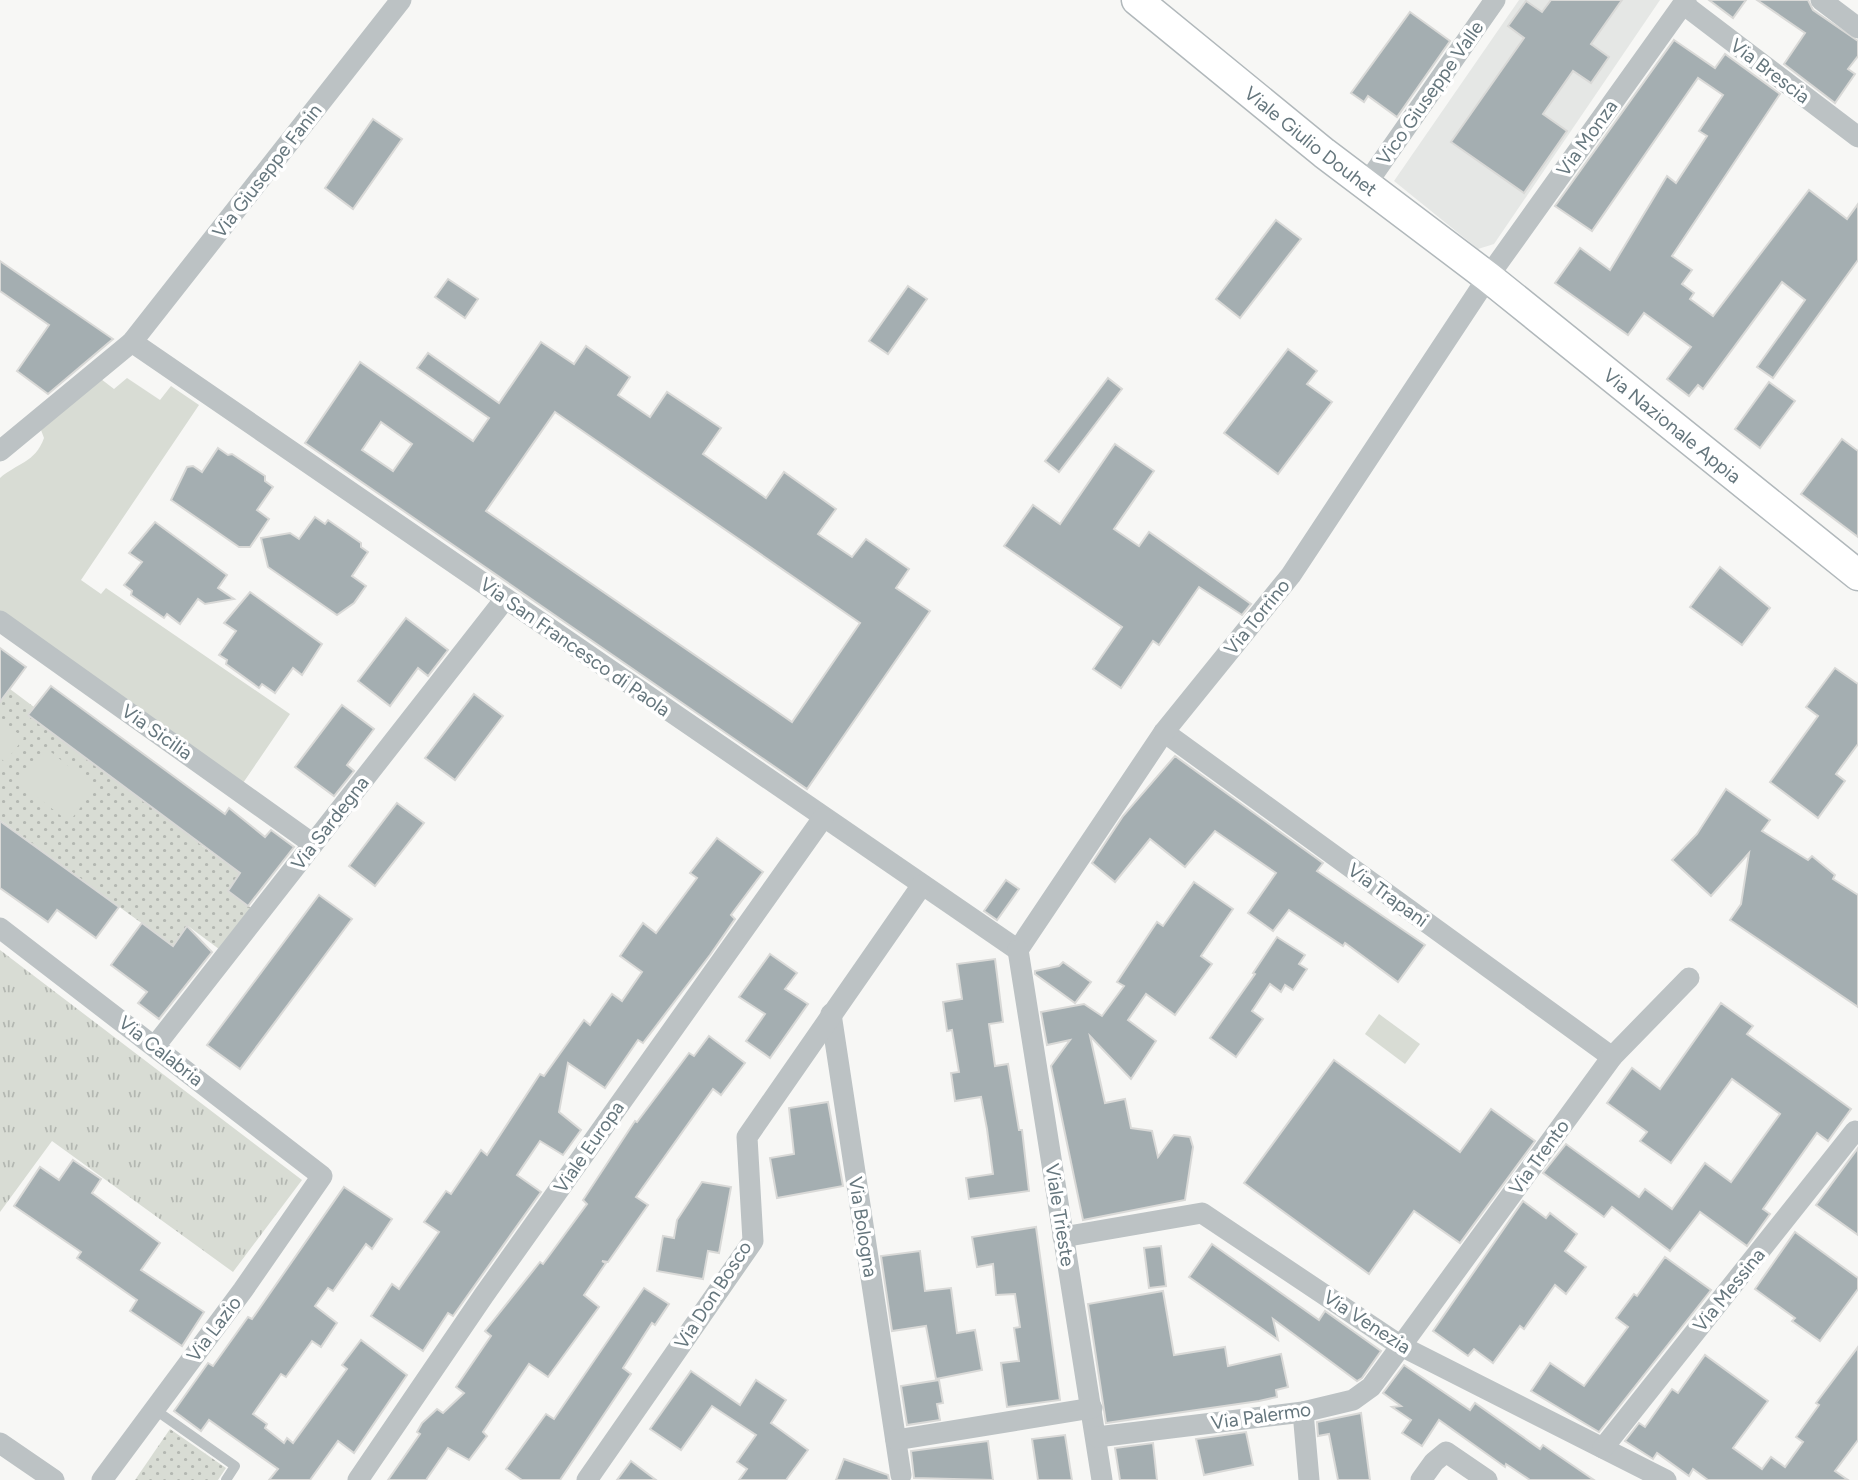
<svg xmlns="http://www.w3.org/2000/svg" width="1858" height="1480" font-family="Figtree,sans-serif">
<defs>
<pattern id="grass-tufts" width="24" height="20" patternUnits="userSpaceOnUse" patternTransform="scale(1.75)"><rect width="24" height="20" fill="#d8dcd4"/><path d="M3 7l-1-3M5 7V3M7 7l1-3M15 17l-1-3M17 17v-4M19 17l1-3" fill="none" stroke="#b3b7b1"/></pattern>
<pattern id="park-dots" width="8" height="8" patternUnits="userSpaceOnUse" patternTransform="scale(1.75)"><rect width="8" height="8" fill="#d8dcd4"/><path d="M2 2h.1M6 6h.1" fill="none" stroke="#b3b7b1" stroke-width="1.8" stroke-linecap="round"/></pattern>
</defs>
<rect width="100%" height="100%" fill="#f7f7f5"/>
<polygon fill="#e5e7e5" points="1519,0 1660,0 1494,244 1478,249 1394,181"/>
<polygon fill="url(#grass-tufts)" points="0,950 302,1180 233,1272 52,1141 0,1212"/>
<g fill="url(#park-dots)">
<polygon points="10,689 34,707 28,715 209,836 202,846 240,873 228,891 258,913 227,955 188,926 173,946 0,820 0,694 4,697"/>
<polygon points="170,1429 226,1468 218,1480 135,1480"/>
</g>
<g fill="#d8dcd4">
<path d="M127 378 160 400 171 386 199 405 81 580 101 594 106 588 290 714 243 783 0 612V478C17 463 35 463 44 438L41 430 101 379 114 389Z"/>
<polygon points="0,720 24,738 5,762 0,758"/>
<polygon points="46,748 96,788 69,822 19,783"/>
<polygon points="1379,1014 1420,1044 1405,1064 1365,1034"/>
</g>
<g fill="#a4aeb1" stroke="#d9d9d7" stroke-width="2" fill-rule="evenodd">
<polygon points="1551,0 1622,0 1591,44 1609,57 1591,83 1573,71 1543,114 1567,131 1524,193 1451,142 1524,38 1508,26 1526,1 1542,12"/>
<polygon points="1709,0 1746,0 1733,18"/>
<polygon points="1757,0 1808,0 1813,10 1858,41 1858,56 1848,69 1855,74 1835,103 1784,64 1805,33"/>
<polygon points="1410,12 1450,41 1397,117 1368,96 1364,102 1351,93"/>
<polygon points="1674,40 1715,68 1725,54 1780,94 1672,256 1692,270 1682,284 1694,293 1690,299 1713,316 1809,190 1847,219 1858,204 1858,260 1773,378 1757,367 1805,300 1782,282 1703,389 1698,385 1689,396 1667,379 1691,347 1644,313 1628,335 1555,283 1580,248 1610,270 1667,176 1676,183 1707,136 1699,131 1723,95 1698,78 1592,231 1555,206"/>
<polygon points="373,119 402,139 353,209 325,188"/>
<polygon points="1276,220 1301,239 1240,318 1216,299"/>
<polygon points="0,261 113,339 48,394 17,371 49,325 0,291"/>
<polygon points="448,279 478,299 465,318 435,297"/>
<polygon points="908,286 927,299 888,354 869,341"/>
<path d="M541 342 574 364 586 346 630 377 618 395 650 417 667 392 721 428 703 454 766 498 784 472 836 509 818 534 852 557 866 539 909 569 896 588 930 611 807 789 305 443 360 362 473 441 489 418 417 368 428 353 499 403ZM555 412 860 623 792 722 486 511ZM381 422 412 444 393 471 362 450Z"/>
<polygon points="1288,349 1317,371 1307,384 1332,402 1278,474 1224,433"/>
<polygon points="1108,378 1122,389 1059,472 1045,461"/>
<polygon points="1769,382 1795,401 1760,448 1735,429"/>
<polygon points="1842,439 1858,451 1858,537 1801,494"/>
<polygon points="1115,444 1154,471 1114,529 1139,546 1149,532 1251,604 1242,615 1199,587 1159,645 1153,641 1121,688 1093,669 1122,627 1004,546 1033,505 1060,524"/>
<polygon points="218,448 228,455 232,454 265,476 265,481 273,487 257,510 269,519 250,547 239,547 171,500 187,467 193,466 202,472"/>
<polygon points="315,517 325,524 328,520 361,543 361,547 368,552 352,576 366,586 354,603 337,615 268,567 261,538 290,533 299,539"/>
<polygon points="155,522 227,575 218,588 234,599 205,604 198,599 180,624 167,614 164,618 131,595 132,591 124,585 142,562 129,553"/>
<polygon points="1720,567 1770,608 1742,645 1690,607"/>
<polygon points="250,592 322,644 302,675 293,668 275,693 262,684 259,688 226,664 227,660 219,655 236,631 224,623"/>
<polygon points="406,618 448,650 428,676 418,668 390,706 358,681"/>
<polygon points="0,648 26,667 0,702"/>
<polygon points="1835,668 1858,684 1858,744 1836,774 1845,781 1818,818 1770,782 1818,716 1806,707"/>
<polygon points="51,686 225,814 229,808 265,837 271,830 294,847 248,906 228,891 240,873 28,715"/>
<polygon points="474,694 503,716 455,780 425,758"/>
<polygon points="342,705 374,729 347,765 354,771 334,796 295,767"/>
<polygon points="1175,756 1323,863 1317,871 1425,945 1398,982 1345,943 1343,946 1289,910 1273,931 1248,913 1276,873 1215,831 1185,867 1150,839 1115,882 1092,863 1123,816"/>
<polygon points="1726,789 1770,820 1762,831 1808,860 1812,856 1835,875 1833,879 1858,895 1858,1007 1730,920 1741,904 1749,853 1711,896 1672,860 1697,834"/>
<polygon points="397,803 424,823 375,886 349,866"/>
<polygon points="0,821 119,907 96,938 57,910 48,922 0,888"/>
<polygon points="717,838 763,872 731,915 735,919 710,955 643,1043 638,1040 605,1088 568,1063 559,1112 581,1130 563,1155 540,1141 517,1175 541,1192 453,1316 448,1313 423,1351 371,1316 392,1284 399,1289 439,1232 424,1222 446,1191 451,1194 481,1150 487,1155 540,1074 544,1076 584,1020 590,1025 612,994 622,1001 642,972 620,956 643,923 656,933 697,878 690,873"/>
<polygon points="1006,880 1019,889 997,920 984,911"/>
<polygon points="1194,882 1233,909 1201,956 1212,964 1175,1015 1146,994 1128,1020 1156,1041 1131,1079 1090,1036 1105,1103 1125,1099 1131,1128 1152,1131 1158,1157 1174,1135 1190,1137 1193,1147 1185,1200 1083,1220 1051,1066 1070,1040 1047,1045 1041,1012 1084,1004 1102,1016 1124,986 1117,982 1157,922 1163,926"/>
<polygon points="319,895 352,919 240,1069 207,1045"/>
<polygon points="142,923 173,946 187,926 212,952 159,1019 138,1003 147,992 111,965"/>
<polygon points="1277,937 1305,955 1299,964 1307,969 1293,990 1285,985 1281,992 1270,984 1252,1011 1263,1019 1236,1057 1210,1038 1255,974 1253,973"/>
<polygon points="770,954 797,973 785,989 808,1004 770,1058 746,1041 765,1014 739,997"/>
<polygon points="995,959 1003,1022 989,1024 995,1066 1008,1064 1019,1130 1022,1130 1029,1191 969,1199 966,1178 993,1174 987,1129 981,1097 955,1101 951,1073 959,1072 952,1030 947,1031 943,1002 962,999 957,964"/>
<polygon points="1063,962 1091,982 1075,1003 1035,974 1035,971 1059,966"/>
<polygon points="1721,1003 1753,1026 1747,1034 1851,1109 1828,1141 1817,1133 1763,1209 1770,1214 1747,1246 1700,1212 1670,1251 1612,1207 1604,1217 1543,1173 1566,1144 1639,1197 1645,1189 1672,1209 1705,1163 1731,1182 1780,1114 1732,1079 1671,1163 1640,1141 1647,1132 1607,1103 1632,1068 1660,1089"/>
<polygon points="709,1036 745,1063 721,1095 713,1089 636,1197 648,1205 608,1262 602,1261 606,1263 584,1295 599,1307 548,1377 529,1364 483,1432 487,1436 469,1460 448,1448 426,1480 388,1480 420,1434 417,1432 422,1423 437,1409 443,1413 464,1393 456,1387 491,1336 485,1331 540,1262 543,1264 587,1204 583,1200 635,1121 637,1122 689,1053 694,1056"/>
<polygon points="1334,1060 1460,1152 1491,1109 1535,1141 1460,1243 1414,1211 1369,1274 1244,1183"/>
<polygon points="828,1102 843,1186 777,1198 770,1158 794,1154 789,1108"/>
<polygon points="1858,1148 1858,1235 1816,1205"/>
<polygon points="73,1160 101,1179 92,1193 160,1243 141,1270 204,1312 182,1346 130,1311 137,1300 77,1258 81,1252 14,1206 40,1167 59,1180"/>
<polygon points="702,1182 731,1187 719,1253 708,1251 703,1279 657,1271 663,1236 674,1238 677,1220"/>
<polygon points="344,1187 392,1219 372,1249 366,1244 333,1291 328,1288 315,1306 337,1323 321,1347 312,1341 286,1377 281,1374 253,1414 267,1424 265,1428 284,1443 287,1438 293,1443 347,1369 342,1365 361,1340 407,1375 354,1453 338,1441 310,1480 269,1480 278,1469 209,1420 201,1431 174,1411 208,1363 213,1366 248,1317 252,1319"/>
<polygon points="1523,1201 1546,1218 1550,1213 1577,1234 1565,1251 1586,1267 1566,1294 1555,1285 1524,1329 1520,1326 1493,1363 1474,1349 1468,1356 1433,1331"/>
<polygon points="1036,1227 1060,1400 1007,1407 1001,1363 1019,1361 1014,1328 1020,1327 1015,1294 996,1295 993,1264 977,1267 972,1237"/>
<polygon points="1795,1232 1858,1278 1858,1289 1820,1341 1792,1321 1795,1318 1755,1289"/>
<polygon points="1212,1244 1319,1320 1325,1311 1381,1351 1362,1378 1357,1381 1273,1319 1278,1340 1189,1277"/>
<polygon points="1161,1246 1166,1286 1149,1288 1144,1248"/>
<polygon points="920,1251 925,1291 951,1288 957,1333 975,1330 982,1370 936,1379 926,1326 892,1331 881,1256"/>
<polygon points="1665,1257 1711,1290 1599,1432 1531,1391 1550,1363 1584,1386 1628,1327 1616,1318 1634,1294 1637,1296"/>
<polygon points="644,1288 669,1304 655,1325 652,1323 623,1368 631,1374 560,1480 522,1480 506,1469 546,1414 554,1419"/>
<polygon points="1163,1291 1174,1355 1225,1347 1228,1366 1281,1354 1288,1387 1276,1390 1277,1397 1259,1401 1106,1423 1088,1304"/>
<polygon points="1858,1347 1858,1440 1835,1471 1848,1480 1708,1480 1693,1469 1689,1476 1657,1453 1653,1459 1625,1441 1639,1423 1645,1427 1672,1389 1678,1393 1705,1355 1768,1401 1733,1448 1762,1469 1771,1457 1785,1467 1803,1442 1796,1437 1819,1405 1816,1403"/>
<polygon points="1404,1365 1470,1410 1475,1403 1540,1449 1543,1445 1594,1480 1530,1480 1506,1464 1505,1467 1439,1420 1422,1446 1402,1433 1411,1420 1392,1407 1401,1406 1383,1393"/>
<polygon points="691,1371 740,1405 756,1380 786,1400 771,1423 808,1450 786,1480 739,1480 747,1469 737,1462 756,1435 712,1406 681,1450 650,1429"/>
<polygon points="939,1380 943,1403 937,1404 940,1420 907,1425 901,1386"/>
<polygon points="1361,1413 1370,1480 1338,1480 1329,1434 1318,1436 1317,1422"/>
<polygon points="1246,1432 1253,1465 1204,1475 1196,1439"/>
<polygon points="1065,1435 1072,1480 1038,1480 1032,1439"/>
<polygon points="988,1441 993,1480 914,1478 911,1451"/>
<polygon points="1153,1443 1157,1480 1120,1480 1115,1448"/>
<polygon points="844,1459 888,1475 889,1480 836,1480"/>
<polygon points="631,1461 656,1480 617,1480"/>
</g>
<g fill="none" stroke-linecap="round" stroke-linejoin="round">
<g stroke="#b1b8bb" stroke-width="33">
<g id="secondary">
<path id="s1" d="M1137 0 1324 153 1488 277 1858 575"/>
</g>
</g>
<polyline stroke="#bcc2c4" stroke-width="10" points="154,1409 235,1466 226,1480"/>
<g stroke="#bcc2c4" stroke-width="21">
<polyline points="1821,0 1858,28"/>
<polyline points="1683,4 1858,137"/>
<polyline points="1365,186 1495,0"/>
<polyline points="132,342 1018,950"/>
<polyline points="0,451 132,342 401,0"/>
<polyline points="0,621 313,844"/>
<polyline points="1164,732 1612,1057"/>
<polyline points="0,928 322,1176 243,1290 102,1480"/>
<polyline points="1018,950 1164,732 1291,575 1488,277 1686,0"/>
<polyline points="1018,950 1102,1480"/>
<polyline points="831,1014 901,1475"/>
<polyline points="155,1046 505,599"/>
<polyline points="1063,1237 1202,1213 1401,1346 1666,1480"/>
<polyline points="1303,1412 1309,1480"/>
<polyline points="1097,1437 1303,1412 1353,1400 1371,1387 1401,1346 1612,1057 1689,978"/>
<polyline points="896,1440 1092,1408"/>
<polyline points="0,1443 54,1480"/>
<polyline points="1603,1448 1855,1131 1858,1133"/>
<polyline points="358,1480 484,1295 823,818"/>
<polyline points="587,1480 753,1241 747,1137 922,885"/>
<polyline points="1421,1480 1434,1462 1446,1452 1487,1480"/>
</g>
<use href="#secondary" stroke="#fff" stroke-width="30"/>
</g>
<g text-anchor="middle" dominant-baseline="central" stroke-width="7" stroke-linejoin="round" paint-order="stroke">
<g font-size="19" fill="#65767d" stroke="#fff">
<text transform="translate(1770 71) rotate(37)">Via Brescia</text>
<text transform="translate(1430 93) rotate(-55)">Vico Giuseppe Valle</text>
<text transform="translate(1587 138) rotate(-54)">Via Monza</text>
<text stroke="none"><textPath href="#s1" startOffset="224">Viale Giulio Douhet</textPath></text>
<text transform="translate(267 171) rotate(-52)">Via Giuseppe Fanin</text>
<text stroke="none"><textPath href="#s1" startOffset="684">Via Nazionale Appia</textPath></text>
<text transform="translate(1257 617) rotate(-51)">Via Torrino</text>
<text transform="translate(575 647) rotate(35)">Via San Francesco di Paola</text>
<text transform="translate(157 732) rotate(35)">Via Sicilia</text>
<text transform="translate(330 823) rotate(-52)">Via Sardegna</text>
<text transform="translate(1388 895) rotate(36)">Via Trapani</text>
<text transform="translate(161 1051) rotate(38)">Via Calabria</text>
<text transform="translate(589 1147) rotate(-55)">Viale Europa</text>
<text transform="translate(1539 1157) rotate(-54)">Via Trento</text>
<text transform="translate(1060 1215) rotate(81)">Viale Trieste</text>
<text transform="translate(863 1227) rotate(81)">Via Bologna</text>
<text transform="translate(1729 1290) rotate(-51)">Via Messina</text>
<text transform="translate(713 1295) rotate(-57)">Via Don Bosco</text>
<text transform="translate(1367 1322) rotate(33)">Via Venezia</text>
<text transform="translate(214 1329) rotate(-53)">Via Lazio</text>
<text transform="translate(1261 1416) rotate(-8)">Via Palermo</text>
</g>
</g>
</svg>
